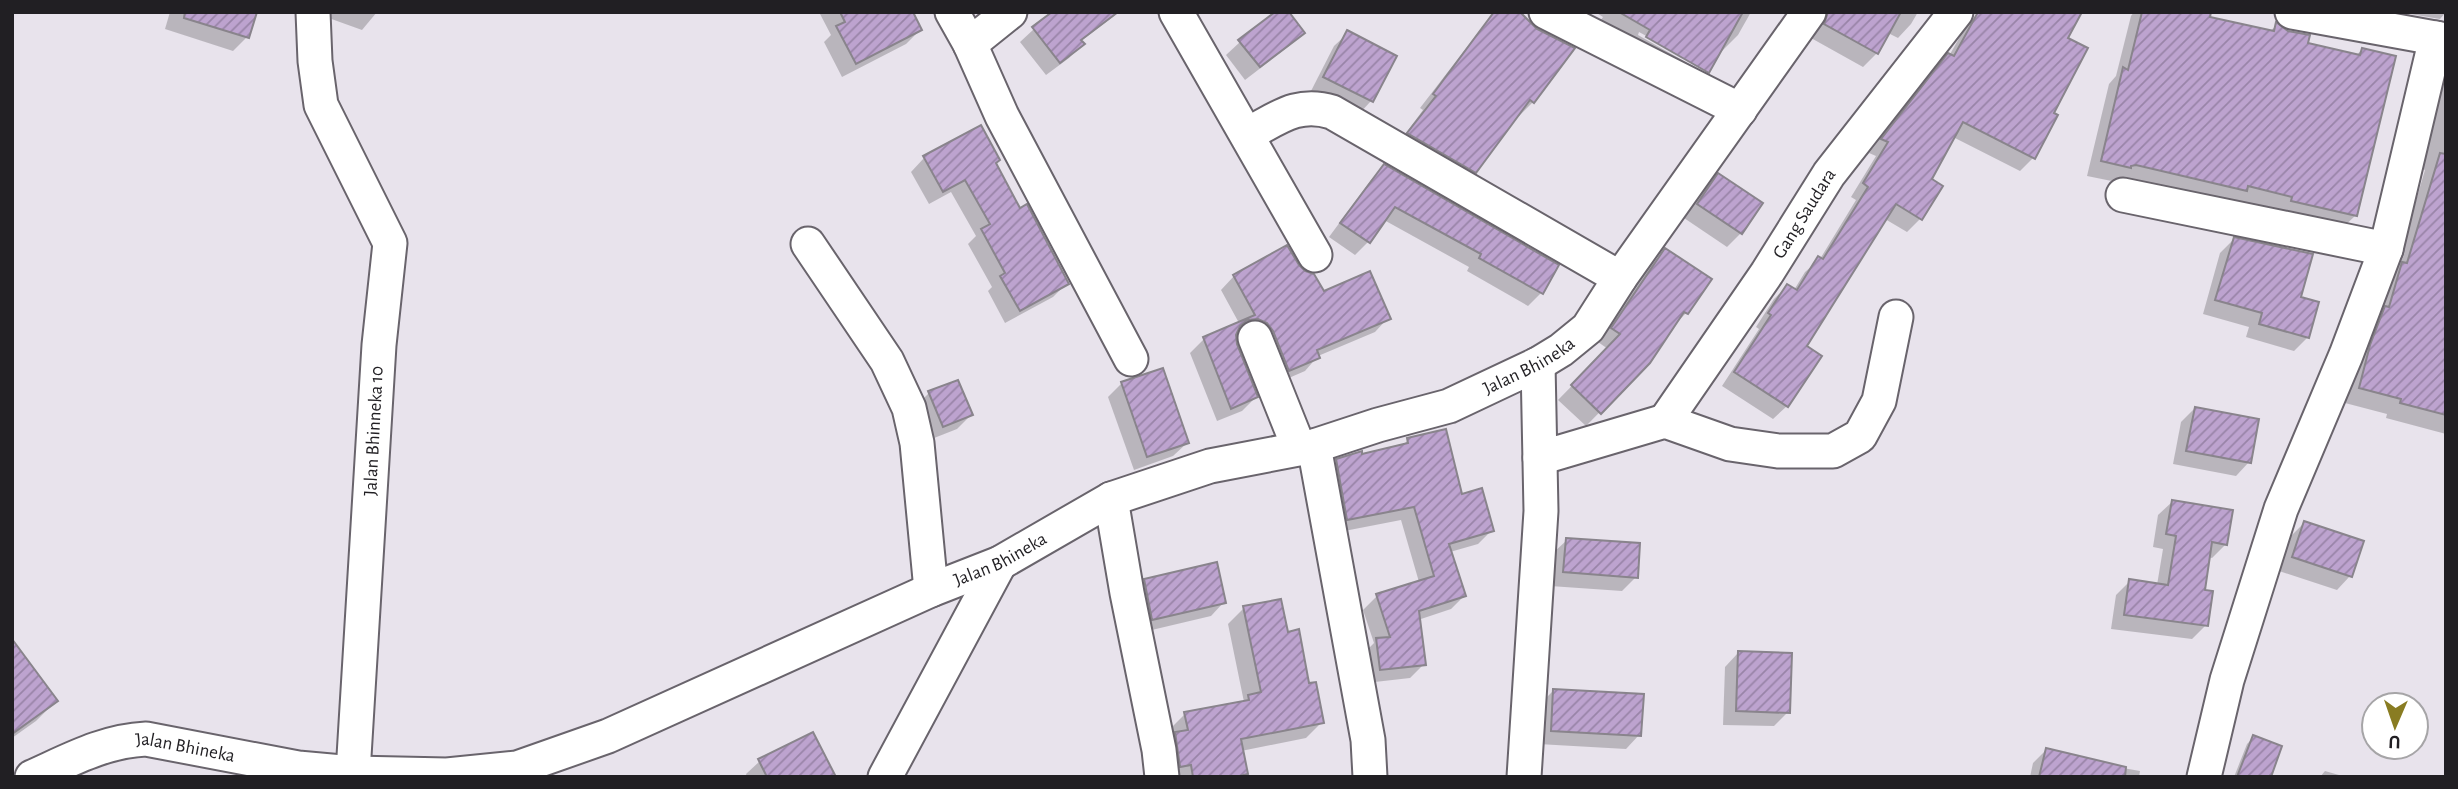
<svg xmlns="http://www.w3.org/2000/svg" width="2458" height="789" font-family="'Alegreya Sans',sans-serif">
<defs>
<pattern id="building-hatch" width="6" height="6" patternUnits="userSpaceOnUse" patternTransform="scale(1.75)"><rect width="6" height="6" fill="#bda3cf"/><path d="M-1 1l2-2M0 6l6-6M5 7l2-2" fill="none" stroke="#9984a8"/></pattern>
</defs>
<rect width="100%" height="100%" fill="#e8e3ec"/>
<g fill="#0003" fill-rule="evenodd">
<polygon points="170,12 254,12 247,37 233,51 165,29"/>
<polygon points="312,12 377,12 362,30"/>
<polygon points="819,12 911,12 920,30 906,44 842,77 824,42 831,35"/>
<polygon points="1060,12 1119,12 1080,42 1082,44 1069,58 1046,75 1020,42 1034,29"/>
<polygon points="1494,12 1517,12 1533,102 1519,116 1517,114 1475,172 1461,186 1395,148 1423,110 1420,108"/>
<path d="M1595 12H1751L1738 35 1722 51 1720 49 1707 72 1692 87 1598 24 1603 17ZM1639 32 1705 68V73L1638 35Z"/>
<polygon points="1811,12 1918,12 1911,24 1898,38 1888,33 1877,53 1863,67 1811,38 1815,28"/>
<polygon points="2134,12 2191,12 2269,32 2277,25 2306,44 2356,56 2362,49 2355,216 2340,230 2235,201 2230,205 2087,176 2109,84 2116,76 2131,16"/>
<polygon points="2373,12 2446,12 2440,19 2410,14 2402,22"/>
<polygon points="1979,13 2066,39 2051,113 2033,158 2020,171 1953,137 1930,180 1940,187 1920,219 1907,232 1885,219 1804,347 1787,406 1773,419 1722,386 1759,329 1756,327 1774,299 1787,286 1794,290 1805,272 1820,259 1856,200 1851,197 1876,156 1869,153 1935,69 1949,56 1966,26"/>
<polygon points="1303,33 1289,46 1245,80 1226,55 1240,42"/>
<polygon points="1348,33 1394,57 1371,101 1358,115 1311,91 1334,46"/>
<polygon points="2446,76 2446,434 2386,418 2387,414 2345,403 2356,362 2395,272 2425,170 2420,168 2440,81"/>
<polygon points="924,158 994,164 1019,210 1067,283 1053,297 1005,323 988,291 992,287 968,244 976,236 951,192 929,204 911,172"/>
<polygon points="1385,167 1557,266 1541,293 1528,306 1467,271 1469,267 1384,220 1368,242 1355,255 1329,237 1371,180"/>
<polygon points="1718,175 1741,233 1727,247 1684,218 1705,189"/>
<polygon points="2234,239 2299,298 2308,337 2294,351 2246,337 2249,327 2203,314 2220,253"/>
<polygon points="1665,250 1686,313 1673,327 1649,362 1586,426 1558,400 1608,349 1598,342 1652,264"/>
<polygon points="1297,266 1323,293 1388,318 1375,332 1318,356 1305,371 1275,384 1244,332 1234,333 1235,345 1256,397 1242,411 1217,421 1190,353 1204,339 1239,323 1221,290 1234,276"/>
<polygon points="1122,383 1187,443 1173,456 1134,470 1108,397"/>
<polygon points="929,393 971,415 957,429 929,440 915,407"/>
<polygon points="2195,408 2249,462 2236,476 2173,464 2181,422"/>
<polygon points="1408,440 1492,530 1478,544 1450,552 1464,596 1451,609 1418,620 1424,664 1410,678 1366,683 1363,654 1374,643 1363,610 1377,596 1419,582 1401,520 1334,533 1323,474 1337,461 1401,447"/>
<polygon points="2172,502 2226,544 2212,558 2208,557 2203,591 2206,625 2192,639 2111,629 2116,595 2130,581 2157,585 2163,549 2153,547 2158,515"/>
<polygon points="2304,523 2350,576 2337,590 2279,571 2290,537"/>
<polygon points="1567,540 1636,577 1622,591 1550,586 1553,553"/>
<polygon points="1145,581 1224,602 1211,616 1139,633 1131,595"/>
<polygon points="1244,608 1286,634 1322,722 1306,738 1241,751 1246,774 1243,777 1164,777 1169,730 1185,714 1244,702 1228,624"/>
<polygon points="12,642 56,701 36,721 12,738"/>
<polygon points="1738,653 1788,712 1774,726 1723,725 1725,667"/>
<polygon points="1554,690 1639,735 1626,749 1538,744 1540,704"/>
<polygon points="2254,737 2268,777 2234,777 2247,744"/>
<polygon points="2046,750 2083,761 2140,771 2139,777 2030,777 2033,763"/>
<polygon points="760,761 834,777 747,777 746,774"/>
<polygon points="2325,771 2346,777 2320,777"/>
</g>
<g fill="url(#building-hatch)" stroke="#89848c" stroke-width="2">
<polygon points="185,12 257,12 249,38 184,18"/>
<polygon points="840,12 913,12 922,30 856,64 836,26 845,22"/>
<polygon points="1052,12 1118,12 1081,40 1085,44 1060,63 1032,27"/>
<polygon points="1275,12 1289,12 1305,33 1260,67 1238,40"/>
<polygon points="1494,12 1520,12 1537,29 1575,48 1534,103 1530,100 1476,173 1407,133 1436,96 1433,94"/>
<polygon points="1619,12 1743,12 1709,73 1646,37 1650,30"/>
<polygon points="1828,12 1901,12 1878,54 1824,24"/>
<polygon points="1978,12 2082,12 2068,38 2088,48 2054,113 2058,115 2035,159 1963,122 1932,179 1943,186 1922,220 1896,204 1807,346 1822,356 1788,407 1734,372 1771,315 1768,313 1787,284 1797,290 1818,256 1823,259 1868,187 1863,183 1888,142 1881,139 1948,53 1954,56"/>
<polygon points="2142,12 2211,12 2210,17 2274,31 2276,22 2288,31 2310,35 2308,43 2360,55 2362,48 2396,56 2357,216 2291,201 2292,197 2248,186 2247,191 2136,165 2131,166 2131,168 2101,161 2123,67 2128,70"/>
<polygon points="1347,30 1397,56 1373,102 1323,77"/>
<polygon points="981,125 1000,160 996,163 1020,208 1027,204 1069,284 1020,311 1000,276 1005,273 981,229 990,224 965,180 943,192 923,156"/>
<polygon points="2440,153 2446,154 2446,415 2400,403 2401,399 2359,388 2370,345 2385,306 2389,307 2402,262 2407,263"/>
<polygon points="1384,164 1559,265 1543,294 1479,258 1481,254 1395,207 1370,243 1340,223"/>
<polygon points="1718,173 1763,203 1742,234 1697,204"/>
<polygon points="2234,237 2313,254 2301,297 2319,302 2309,338 2259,324 2262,313 2215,300"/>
<polygon points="1287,245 1299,265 1305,271 1314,274 1324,291 1370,271 1391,319 1317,350 1320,358 1289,371 1273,331 1267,323 1258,319 1247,320 1240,326 1236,335 1237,344 1258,397 1231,409 1203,337 1255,315 1233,275"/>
<polygon points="1665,248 1712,279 1688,314 1684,312 1650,363 1601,414 1571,385 1620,334 1611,328"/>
<polygon points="1163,368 1189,443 1147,457 1121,382"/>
<polygon points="958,380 973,415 943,427 928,391"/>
<polygon points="2195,407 2259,419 2251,463 2186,451"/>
<polygon points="1446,429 1462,494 1482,488 1494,531 1449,544 1466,596 1419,611 1426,665 1380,670 1376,638 1390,637 1376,594 1434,576 1414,507 1347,520 1336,459 1362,451 1362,454 1408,443 1407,438"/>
<polygon points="2172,500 2233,510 2227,545 2212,542 2205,590 2213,591 2208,626 2124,615 2129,579 2168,585 2176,536 2166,534"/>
<polygon points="2304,521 2364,541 2352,577 2292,557"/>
<polygon points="1566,538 1640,543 1638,578 1563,572"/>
<polygon points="1217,562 1226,603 1152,620 1144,579"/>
<polygon points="1281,599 1288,632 1299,629 1309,683 1316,682 1324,723 1241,739 1248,774 1235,777 1193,777 1191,765 1180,767 1175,732 1188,730 1184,712 1249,700 1248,695 1261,692 1243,606"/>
<polygon points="12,639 58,701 12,734"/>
<polygon points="1738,651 1792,653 1790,713 1736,711"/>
<polygon points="1553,689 1644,694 1641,736 1551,731"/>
<polygon points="813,732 836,777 767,777 758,759"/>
<polygon points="2253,735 2282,746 2271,777 2237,777"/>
<polygon points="2046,748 2126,767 2125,777 2039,777"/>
</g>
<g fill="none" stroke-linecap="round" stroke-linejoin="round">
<g stroke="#69646c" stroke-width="37">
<g id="minor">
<polyline points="313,12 315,61 321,105 390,243 379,345 353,773"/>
<polyline points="952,12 970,44 1002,116 1131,359"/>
<polyline points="1176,12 1315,255"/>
<polyline points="1546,12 1740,110"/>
<polyline points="2292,12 2446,40"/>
<polyline points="970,44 1010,12"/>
<path d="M1248 134C1277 119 1297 101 1332 112L1620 278"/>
<polyline points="2123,195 2386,249"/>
<polyline points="808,244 887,361 909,408 917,443 931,590"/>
<polyline points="1255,338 1299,448"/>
<path id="s1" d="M1665 421 1767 273 1829 174 1956 12"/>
<polyline points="1314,446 1368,740 1370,777"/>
<polyline points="1540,458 1665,421 1730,444 1778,451 1833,451 1860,436 1879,401 1896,317"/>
<polyline points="1111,499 1127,593 1159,750 1162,777"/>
<path id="s2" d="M32 777C70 760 104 741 146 739L298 768 353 773 447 775 517 768 608 736 931 590 1000 563 1111 499 1210 466 1314 446 1378 425 1449 406 1538 364 1561 350 1588 328 1620 278 1809 12"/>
<polyline points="885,777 1000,563"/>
<polyline points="1524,777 1541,511 1538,364"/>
<polyline points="2204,777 2227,680 2281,509 2346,355 2386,249 2436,38"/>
</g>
</g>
<use href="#minor" stroke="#fff" stroke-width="33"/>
</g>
<g text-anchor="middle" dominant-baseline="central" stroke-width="5" stroke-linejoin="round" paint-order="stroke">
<g font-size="19" fill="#211f23" stroke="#fff">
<text stroke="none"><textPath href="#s1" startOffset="250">Gang Saudara</textPath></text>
<text stroke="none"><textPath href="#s2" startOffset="1589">Jalan Bhineka</textPath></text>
<text transform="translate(374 431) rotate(-87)">Jalan Bhinneka 10</text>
<text stroke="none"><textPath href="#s2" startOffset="1022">Jalan Bhineka</textPath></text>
<text stroke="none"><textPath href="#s2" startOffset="161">Jalan Bhineka</textPath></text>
</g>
</g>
<rect width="2458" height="789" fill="none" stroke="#211f23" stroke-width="28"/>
<g transform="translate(2395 726) rotate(182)"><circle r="33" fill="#ffffff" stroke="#a6a5a7" stroke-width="2"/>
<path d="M0-5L12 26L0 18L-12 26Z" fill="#897c22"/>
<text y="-10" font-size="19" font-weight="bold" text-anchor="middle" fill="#211f23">U</text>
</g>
</svg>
